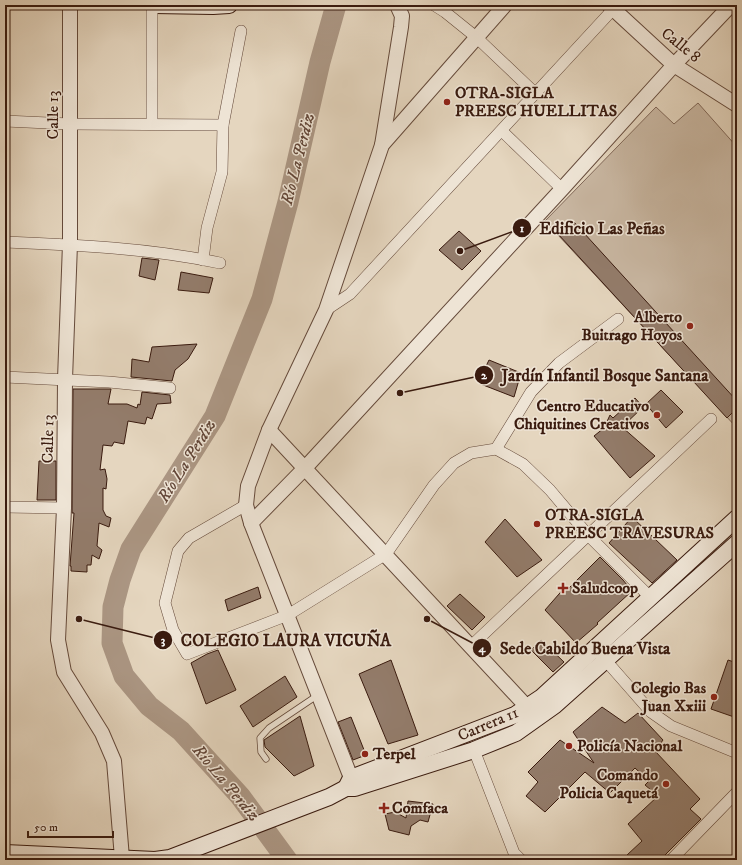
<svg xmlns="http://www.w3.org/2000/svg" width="742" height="865" font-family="'IM FELL DW Pica',serif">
<rect width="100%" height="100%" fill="#e5d6bf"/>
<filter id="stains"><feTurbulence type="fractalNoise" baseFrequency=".005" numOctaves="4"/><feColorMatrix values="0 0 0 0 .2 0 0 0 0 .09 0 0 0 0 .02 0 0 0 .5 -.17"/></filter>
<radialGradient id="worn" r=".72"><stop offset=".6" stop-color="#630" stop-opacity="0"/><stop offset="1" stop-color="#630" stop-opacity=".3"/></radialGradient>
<polygon fill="#c8b6a1" stroke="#816858" points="698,103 737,147 737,428 545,221 656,107 674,124"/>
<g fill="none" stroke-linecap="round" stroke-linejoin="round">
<polyline stroke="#ab9683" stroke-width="21" points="287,860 240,796 181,731 149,706 124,676 112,643 113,607 120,580 131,549 215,416 262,299 288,202 320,62 336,5"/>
</g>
<g fill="#937c6b" stroke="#3a1b0f">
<polygon points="573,221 737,401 737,408 727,418 558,234"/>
<polygon points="459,231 481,251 462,270 439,250"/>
<polygon points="142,258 159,260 155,280 139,276"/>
<polygon points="181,272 213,278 209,293 178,290"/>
<polygon points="197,344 188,359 175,370 172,381 131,377 132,359 149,362 152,347"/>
<polygon points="489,360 521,373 514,397 478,383"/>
<polygon points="73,389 111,389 108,404 127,404 137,408 138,404 140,405 142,392 170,395 171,403 157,404 152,419 147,417 145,424 128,421 124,444 114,442 112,446 103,445 100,470 105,469 107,479 106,489 103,488 103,510 106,516 111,518 109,527 99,523 97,546 102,550 99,559 92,555 91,565 87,565 87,572 71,571 71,566 70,566 74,513 72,513"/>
<polygon points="661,390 683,412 666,428 646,404"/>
<polygon points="635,398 643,407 622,427 655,456 630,478 594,436 604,428 610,415 613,418"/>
<polygon points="39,461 56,461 56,500 37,500"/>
<polygon points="632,517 677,560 652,583 609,543"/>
<polygon points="505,519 542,560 517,577 485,542"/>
<polygon points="600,557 623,580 632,591 597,623 598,624 576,643 545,610 566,586 568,589"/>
<polygon points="258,587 261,598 228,611 225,600"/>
<polygon points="460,594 485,617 472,630 447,606"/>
<polygon points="541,640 564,662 553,672 531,650"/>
<polygon points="218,650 236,690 206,704 191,663 207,654"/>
<polygon points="391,660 418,735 388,744 359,674"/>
<polygon points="728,660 737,663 737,718 711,709"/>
<polygon points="285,676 297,697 253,727 240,706"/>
<polygon points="602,707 625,723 638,713 663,740 655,751 700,799 690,809 701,819 660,860 632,860 627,855 642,841 628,824 658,796 645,785 649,781 635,768 610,793 585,772 545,812 526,796 538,782 528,772 560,740 594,763 573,732"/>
<polygon points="300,716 314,766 294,776 265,747 264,740"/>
<polygon points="351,717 366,755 353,760 338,722"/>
<polygon points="408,801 433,804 428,822 420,820 411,826 409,835 389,830 385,814 395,812 406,818"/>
</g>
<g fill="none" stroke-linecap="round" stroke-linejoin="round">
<g stroke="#654a3b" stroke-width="7">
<polyline id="service" points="266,759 261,752 260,738 269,728 318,695"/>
</g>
<g stroke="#654a3b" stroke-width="12">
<g id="minor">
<polyline points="434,5 445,12 476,37 535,93"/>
<polyline points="5,121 70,124 223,125"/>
<polyline points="152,124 152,5"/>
<polyline points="502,131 562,189"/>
<path d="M5 242C77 245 149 248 220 263"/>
<polyline points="203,260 207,228 222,172 223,125 241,31"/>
<polyline points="326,310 350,294 617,5"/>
<polyline points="5,377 109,382 170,388"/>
<polyline points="496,449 523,464 550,490 588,535 651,598"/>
<polyline points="246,505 189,538 178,551 165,603 173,630 187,654 288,615 386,554 434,485 454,463 471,453 496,449 531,392 559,363 618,319"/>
<polyline points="5,507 64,508"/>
<polyline points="470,647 711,419"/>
<polyline points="601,655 651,712 671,726 737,753"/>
<polyline points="474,750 514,853 521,860"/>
<polyline points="671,860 737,792"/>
</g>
</g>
<g stroke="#654a3b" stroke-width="16">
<g id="tertiary">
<polyline points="70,5 70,244 65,379 64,508 58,640 64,672 102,733 114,761 122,858"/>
<polyline points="609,5 674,65 737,105"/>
<polyline points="382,145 401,27 402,16 397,5"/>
<polyline points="269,430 527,707"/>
<polyline points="251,523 305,468 562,189 674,65 731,5"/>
<polyline points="355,788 251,523 246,505 248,486 269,430 326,310 382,145 505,5"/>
</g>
</g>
<g stroke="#3a1b0f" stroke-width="18">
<g id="secondary">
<polyline points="154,5 213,6 229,5"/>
<polyline points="347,786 351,778 515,715 542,697 737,518"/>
<polyline points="5,853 155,860 170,858 329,797 346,788 355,788 474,750 516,733 554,706 737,543"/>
</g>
</g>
<use href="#service" stroke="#eee4d5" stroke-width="5.5"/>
<use href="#minor" stroke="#eee4d5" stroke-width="11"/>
<use href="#tertiary" stroke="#eee4d5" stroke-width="14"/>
<use href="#secondary" stroke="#eee4d5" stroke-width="16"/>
</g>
<g fill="#8f2418" stroke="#eee4d5" stroke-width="1.5">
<circle cx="447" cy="102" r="4"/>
<circle cx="690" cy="326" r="4"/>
<circle cx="657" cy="415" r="4"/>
<circle cx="537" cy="524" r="4"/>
<path d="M561 582h4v4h4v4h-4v4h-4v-4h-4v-4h4z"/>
<circle cx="714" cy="697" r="4"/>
<circle cx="569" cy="746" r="4"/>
<circle cx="365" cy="754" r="4"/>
<circle cx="666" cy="784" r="4"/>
<path d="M382 802h4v4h4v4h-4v4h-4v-4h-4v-4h4z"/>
</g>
<g text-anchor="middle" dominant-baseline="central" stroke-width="3" stroke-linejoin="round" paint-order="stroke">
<g font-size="16" fill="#3a1b0f" stroke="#eee4d5">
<text transform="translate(681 45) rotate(38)">Calle 8</text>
<text transform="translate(53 115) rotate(-90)">Calle 13</text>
<text transform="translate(48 439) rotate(-89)">Calle 13</text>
<text transform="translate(488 724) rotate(-23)">Carrera 11</text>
</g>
<g font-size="16" font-weight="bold" fill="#3a1b0f" stroke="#eee4d5" text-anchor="start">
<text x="455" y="93">OTRA-SIGLA<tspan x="455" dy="18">PREESC HUELLITAS</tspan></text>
<text x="682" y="317" text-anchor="end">Alberto<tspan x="682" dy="18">Buitrago Hoyos</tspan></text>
<text x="649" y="406" text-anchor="end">Centro Educativo<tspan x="649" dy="18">Chiquitines Creativos</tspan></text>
<text x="545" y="515">OTRA-SIGLA<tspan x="545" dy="18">PREESC TRAVESURAS</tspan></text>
<text x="572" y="588">Saludcoop</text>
<text x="706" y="688" text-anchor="end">Colegio Bas<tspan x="706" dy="18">Juan Xxiii</tspan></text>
<text x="577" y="746">Policía Nacional</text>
<text x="373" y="754">Terpel</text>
<text x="658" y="775" text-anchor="end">Comando<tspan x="658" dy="18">Policia Caquetá</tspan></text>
<text x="392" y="808">Comfaca</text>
</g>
<g font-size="17" font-style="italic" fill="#624638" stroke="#eee4d5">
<text transform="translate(298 159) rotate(-76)">Río La Perdiz</text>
<text transform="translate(187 461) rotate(-58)">Río La Perdiz</text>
<text transform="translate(226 783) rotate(50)">Río La Perdiz</text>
</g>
</g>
<path fill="none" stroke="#3a1b0f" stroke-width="1.5" d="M460 251L522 228M400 393L484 375M79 619L163 640M427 619L482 648"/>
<g fill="#3a1b0f" stroke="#eee4d5" stroke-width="1.5">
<circle cx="460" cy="251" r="4"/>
<circle cx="400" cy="393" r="4"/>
<circle cx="79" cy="619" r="4"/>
<circle cx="427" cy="619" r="4"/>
<circle cx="522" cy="228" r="10"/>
<circle cx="484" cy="375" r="10"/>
<circle cx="163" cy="640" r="10"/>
<circle cx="482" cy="648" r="10"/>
</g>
<g font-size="12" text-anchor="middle" font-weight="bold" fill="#fff">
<text x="522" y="232">1</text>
<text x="484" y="379">2</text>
<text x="163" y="644">3</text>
<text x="482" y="652">4</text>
</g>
<g font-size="17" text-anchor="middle" font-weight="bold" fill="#3a1b0f" stroke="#eee4d5" stroke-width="3" stroke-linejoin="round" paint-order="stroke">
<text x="602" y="234">Edificio Las Peñas</text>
<text x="605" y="381">Jardín Infantil Bosque Santana</text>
<text x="286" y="646">COLEGIO LAURA VICUÑA</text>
<text x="585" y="654">Sede Cabildo Buena Vista</text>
</g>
<rect width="742" height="865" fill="none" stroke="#e5d6bf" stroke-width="20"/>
<rect x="6" y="6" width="730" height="853" fill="none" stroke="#3a1b0f" stroke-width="2"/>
<rect x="10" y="10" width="722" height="845" fill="none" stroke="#3a1b0f"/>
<path d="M28 831v6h85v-6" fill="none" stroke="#3a1b0f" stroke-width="2"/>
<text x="34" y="831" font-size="12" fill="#3a1b0f" stroke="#eee4d5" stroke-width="3" paint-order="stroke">50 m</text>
<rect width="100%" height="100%" filter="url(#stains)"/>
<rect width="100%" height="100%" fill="url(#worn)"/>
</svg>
